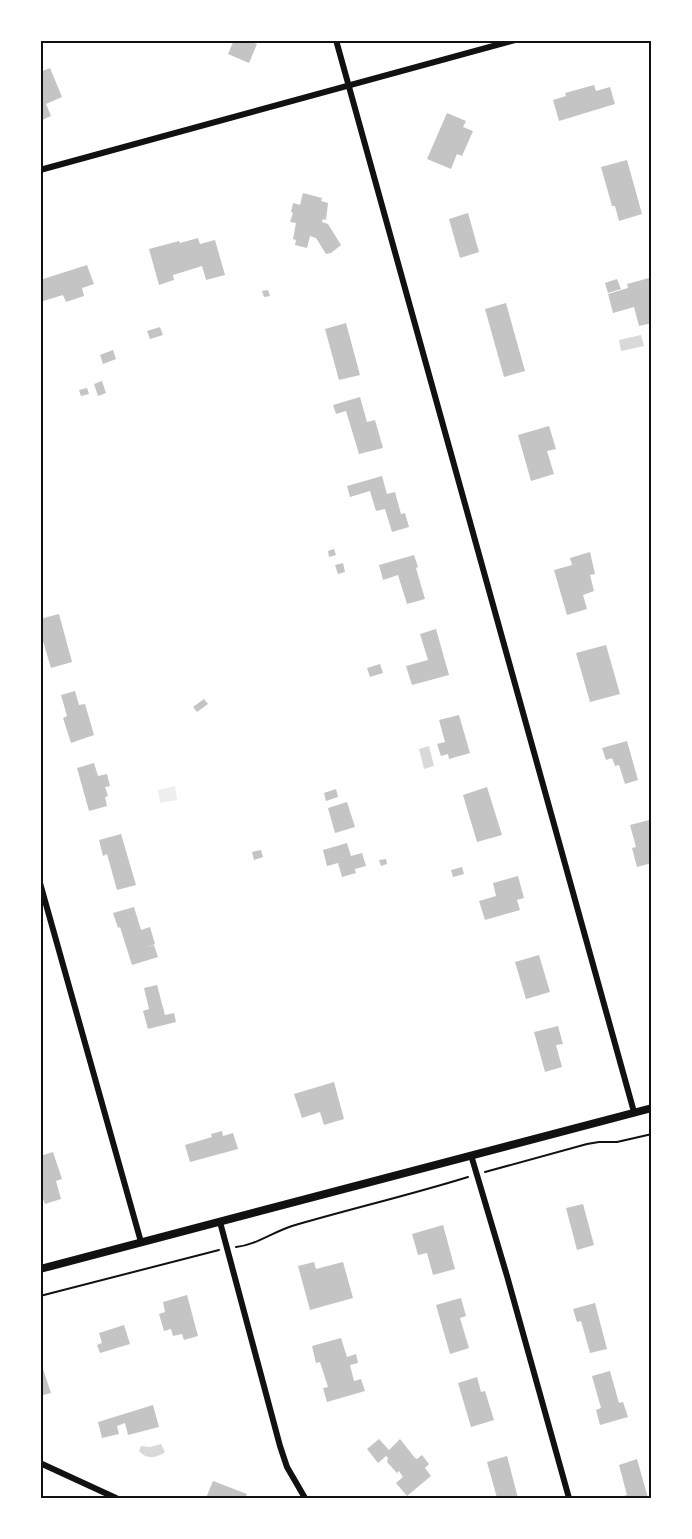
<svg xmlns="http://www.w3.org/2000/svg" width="692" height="1539" font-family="'DM Sans',sans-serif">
<rect width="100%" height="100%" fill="#fff"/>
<polygon fill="#eee" points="175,786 177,800 160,803 158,790"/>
<g fill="#d9d9d9">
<polygon points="641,335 644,346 621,351 619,340"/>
<polygon points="429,746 434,766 424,769 419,749"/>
<path d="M161 1444 165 1452C156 1459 145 1459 139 1451L141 1446 150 1447Z"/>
</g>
<g fill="#c4c4c4">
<polygon points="234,40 255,40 254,43 257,44 249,63 228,54"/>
<polygon points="50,68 62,97 46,104 51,116 40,121 40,72"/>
<polygon points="594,85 596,91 610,87 615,104 559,121 553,100 566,96 565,93"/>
<polygon points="447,113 466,121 463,127 473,131 462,156 457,154 451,169 427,159"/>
<polygon points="627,160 642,214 619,221 615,206 612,206 601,167"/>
<polygon points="303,193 322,198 321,201 328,203 326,220 323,219 322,222 328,224 341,245 331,253 326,254 316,238 310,236 307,248 295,245 296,240 293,239 296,223 290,222 293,213 291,212 293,203 300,205"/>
<polygon points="468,213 479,252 460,258 449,219"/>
<polygon points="198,238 200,244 215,240 225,275 206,280 202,266 173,275 174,280 159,285 149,249 179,241 180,243"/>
<polygon points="87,265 94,284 82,288 84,296 66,302 63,295 40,302 40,280"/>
<polygon points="649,278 652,288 652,323 639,326 634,307 613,313 608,294 628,288 627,284"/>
<polygon points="617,279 621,289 608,293 605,283"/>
<polygon points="268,290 270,296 264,297 262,291"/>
<polygon points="506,303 525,371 504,377 485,309"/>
<polygon points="346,323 360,375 339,380 325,329"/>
<polygon points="160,327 163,335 150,339 147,331"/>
<polygon points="113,350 116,359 103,364 100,355"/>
<polygon points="102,381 106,393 98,396 94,384"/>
<polygon points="87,388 89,394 81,396 79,390"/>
<polygon points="360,397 367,422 375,420 383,448 359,454 346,411 336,414 333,405"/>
<polygon points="549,426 556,449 547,451 554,474 531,481 518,435"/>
<polygon points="382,476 387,494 395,492 401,514 405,513 409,527 392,532 385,509 376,511 370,491 350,497 347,486"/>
<polygon points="334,549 336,555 329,557 328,551"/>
<polygon points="590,552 595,574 590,575 594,591 583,595 587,609 567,615 554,570 572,565 570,558"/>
<polygon points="414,555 418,567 416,568 425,599 407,604 398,575 383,580 379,565"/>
<polygon points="343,563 345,572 338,574 335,565"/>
<polygon points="59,614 72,662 51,668 40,631 40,619"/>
<polygon points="436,629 449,675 412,685 406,666 428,660 420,634"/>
<polygon points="606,645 620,694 590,702 576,653"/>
<polygon points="380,664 383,673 370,677 367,668"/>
<polygon points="75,691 79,705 85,704 94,735 71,743 63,718 67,716 61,695"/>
<polygon points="204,699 208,704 197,712 193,707"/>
<polygon points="459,715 470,753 449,759 448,754 441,756 437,744 445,742 439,720"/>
<polygon points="627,741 638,780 625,784 619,765 615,766 612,758 606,760 602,748"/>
<polygon points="94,763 98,776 107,774 110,786 105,787 108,796 105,797 107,806 89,811 77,768"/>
<polygon points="487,787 502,835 477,842 463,795"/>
<polygon points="336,789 338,797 326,801 324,793"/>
<polygon points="347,802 355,827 335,833 328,808"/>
<polygon points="649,820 652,829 652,863 637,867 632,848 636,847 630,825"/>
<polygon points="121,834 136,885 117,890 107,854 103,856 99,840"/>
<polygon points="347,843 351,856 362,853 366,866 355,869 356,873 342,877 338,863 327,866 323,850"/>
<polygon points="261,850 263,857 254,860 252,852"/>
<polygon points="386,859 387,864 381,866 379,860"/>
<polygon points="462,867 464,874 453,877 451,870"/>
<polygon points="518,876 524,898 517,900 520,910 485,920 479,901 496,896 493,883"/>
<polygon points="134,907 141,930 150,927 155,944 147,947 154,945 158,957 132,965 120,927 118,928 113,913"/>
<polygon points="539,955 550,992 526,999 515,962"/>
<polygon points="157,985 165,1015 174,1013 176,1022 148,1029 143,1011 149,1009 144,988"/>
<polygon points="558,1026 563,1044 556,1045 562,1067 545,1072 534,1032"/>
<polygon points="334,1082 344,1119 324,1125 320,1112 302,1118 294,1094"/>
<polygon points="222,1131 223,1136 233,1133 238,1149 190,1162 185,1145 212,1137 211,1134"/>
<polygon points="53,1152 62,1179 56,1181 61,1199 45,1204 40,1191 40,1156"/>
<polygon points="583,1204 594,1245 577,1250 566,1208"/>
<polygon points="443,1225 455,1269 433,1275 427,1253 418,1255 412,1234"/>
<polygon points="314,1262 316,1269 343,1262 353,1298 310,1310 298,1266"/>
<polygon points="187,1295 198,1336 184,1340 182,1334 173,1336 171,1329 164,1331 159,1314 165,1312 163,1302"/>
<polygon points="461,1298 466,1316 460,1318 469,1348 450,1354 436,1305"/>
<polygon points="595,1303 607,1349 590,1353 581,1321 577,1322 573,1309"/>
<polygon points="124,1325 130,1344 100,1353 97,1345 102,1343 99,1333"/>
<polygon points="341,1338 347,1357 356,1354 358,1363 350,1365 354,1381 361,1379 365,1391 327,1402 323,1388 328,1387 320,1362 316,1363 312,1346"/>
<polygon points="40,1360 51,1393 40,1396"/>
<polygon points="610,1371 619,1403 623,1402 628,1417 600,1425 596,1410 601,1408 592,1376"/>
<polygon points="477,1377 481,1392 485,1391 494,1420 471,1427 458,1383"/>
<polygon points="153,1405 159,1427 128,1435 125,1423 117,1426 119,1434 102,1438 98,1422"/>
<polygon points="379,1439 389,1450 400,1439 415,1458 417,1459 422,1455 429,1464 425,1468 431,1476 407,1496 396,1483 403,1477 399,1471 397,1473 387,1462 388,1458 386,1456 378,1463 367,1449"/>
<polygon points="507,1456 518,1498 497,1498 487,1462"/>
<polygon points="637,1459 648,1498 618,1498 627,1495 619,1465"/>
<polygon points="213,1481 247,1494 245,1498 206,1498"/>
</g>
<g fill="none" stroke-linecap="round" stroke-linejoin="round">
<g stroke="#111" stroke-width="2">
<polyline points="485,1172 587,1144 599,1142 617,1142 652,1134"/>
<path d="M236 1247C256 1245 273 1232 292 1226 350 1209 410 1195 468 1177"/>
<polyline points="40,1296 219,1250"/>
</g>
<g stroke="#111" stroke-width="6">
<polyline points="336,40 634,1112"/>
<polyline points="40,170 515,40"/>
<polyline points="40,883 141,1242"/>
<polyline points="471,1155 507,1276 569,1498"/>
<polyline points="220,1222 280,1446 287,1467 305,1498"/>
<polyline points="40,1463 116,1498"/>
</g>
<polyline stroke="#111" stroke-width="8" points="40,1269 652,1108"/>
</g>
<rect width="692" height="1539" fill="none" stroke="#ffffff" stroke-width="84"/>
<rect x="42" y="42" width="608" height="1455" fill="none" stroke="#111" stroke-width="2"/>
</svg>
